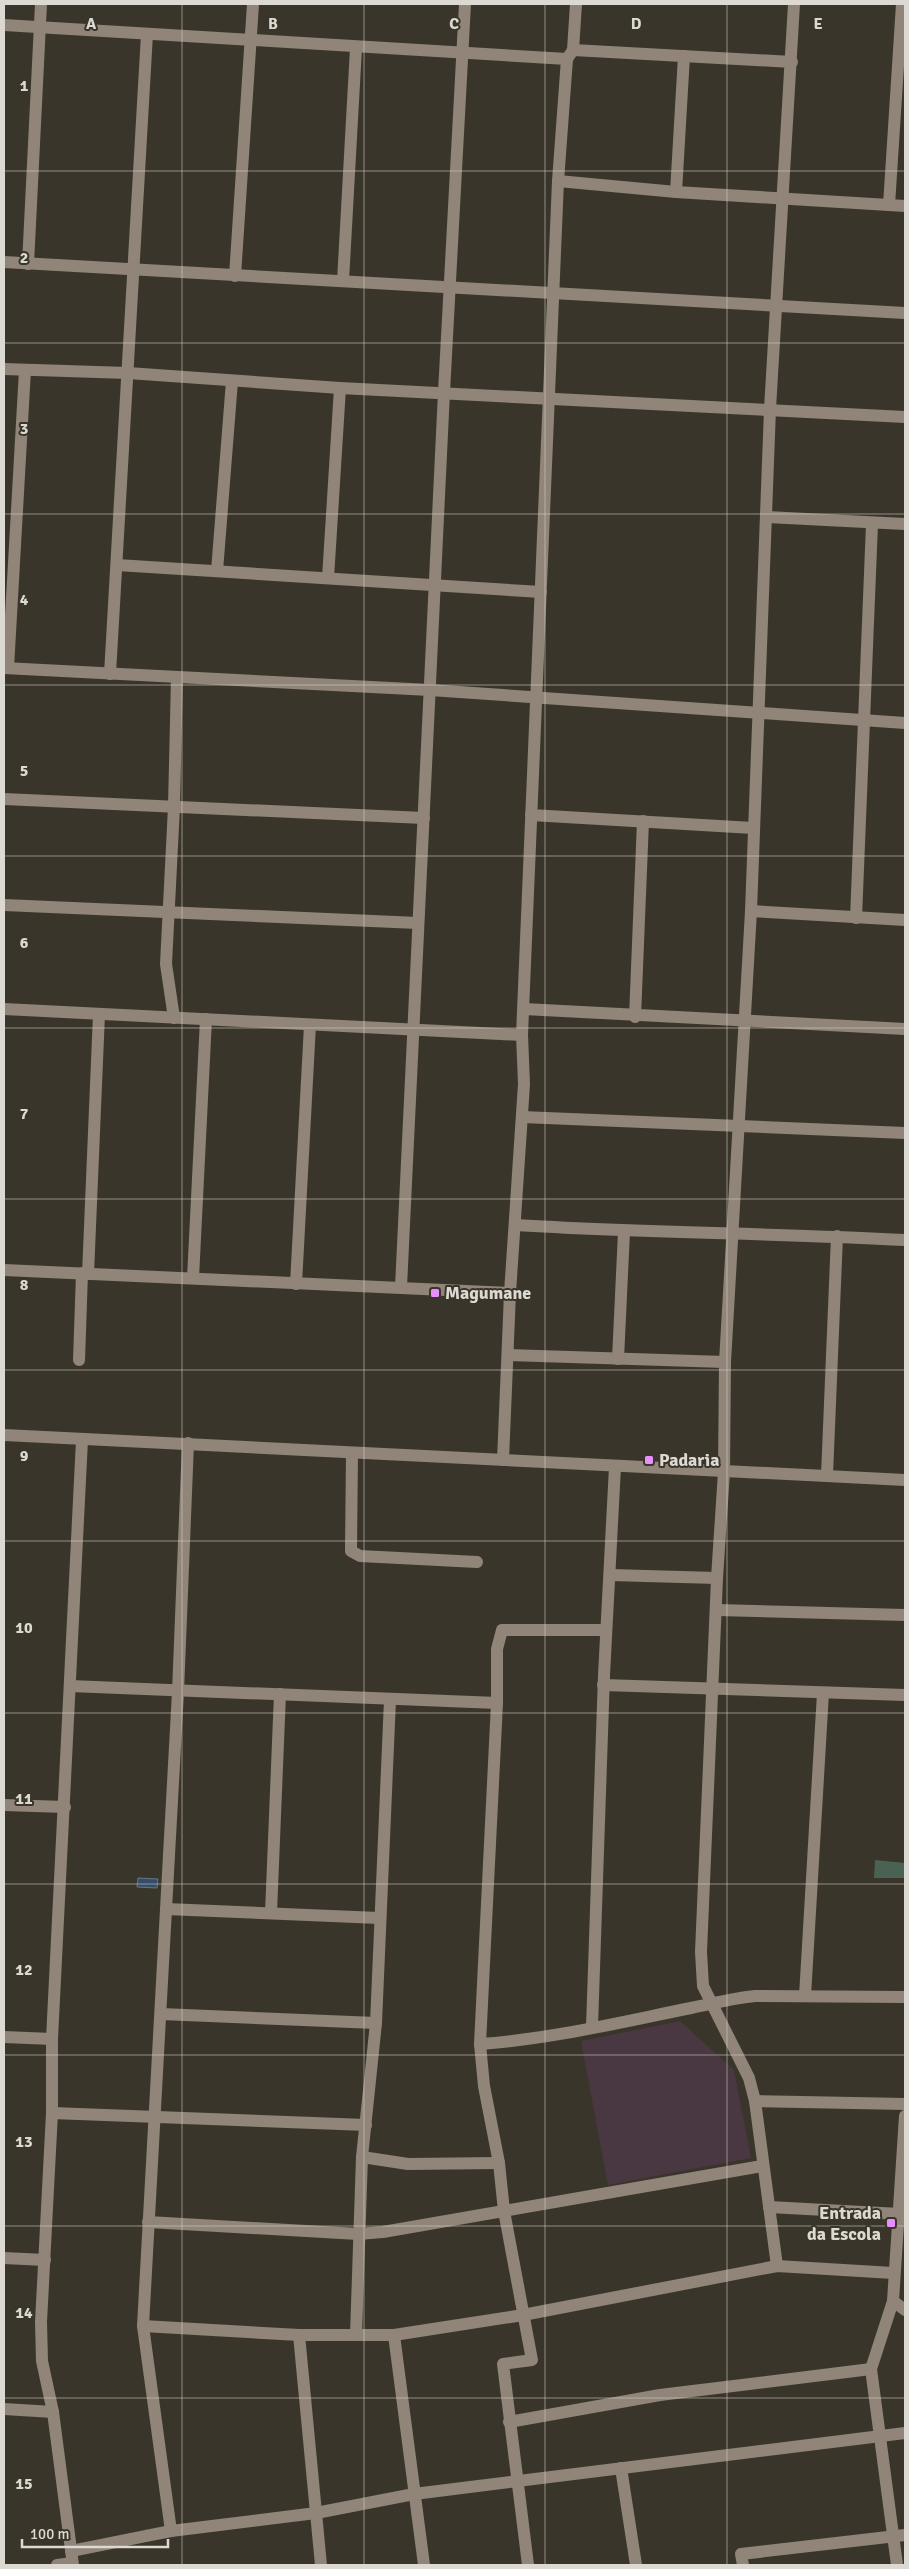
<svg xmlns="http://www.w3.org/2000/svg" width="909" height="2569" font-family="Signika,sans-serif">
<rect width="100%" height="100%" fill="#3a352a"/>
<polygon fill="#493742" points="680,2021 734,2070 751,2158 608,2185 581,2041"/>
<polygon fill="#4a6254" points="875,1860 905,1863 905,1878 874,1878"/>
<polygon fill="#354d68" stroke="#677788" points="138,1878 158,1879 157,1888 137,1887"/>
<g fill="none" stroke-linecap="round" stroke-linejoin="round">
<g stroke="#918478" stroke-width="12">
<polyline points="4,25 567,59"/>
<polyline points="573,50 792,62"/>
<polyline points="558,181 676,192 905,206"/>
<polyline points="676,192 684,56"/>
<polyline points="889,205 902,4"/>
<polyline points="4,262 905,313"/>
<polyline points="28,264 41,4"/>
<polyline points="235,276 253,4"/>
<polyline points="343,281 356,48"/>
<polyline points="4,369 128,373 340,388 905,417"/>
<polyline points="767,517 905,524"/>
<polyline points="117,565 541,592"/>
<polyline points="217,571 232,381"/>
<polyline points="328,578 340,388"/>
<polyline points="4,668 430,690 905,723"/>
<polyline points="8,668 25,370"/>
<polyline points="110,674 147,34"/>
<polyline points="4,799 424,818"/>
<polyline points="531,815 753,828"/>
<polyline points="4,905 418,923"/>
<polyline points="751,911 905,920"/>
<polyline points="856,918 872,524"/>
<polyline points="4,1009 522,1035"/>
<polyline points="524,1009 905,1029"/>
<polyline points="635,1017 643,821"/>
<polyline points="174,1018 166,964 174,807 177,677"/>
<polyline points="522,1117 905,1133"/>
<path d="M515 1225C645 1233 775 1233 905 1240"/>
<polyline points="4,1270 510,1293"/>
<polyline points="88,1274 99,1014"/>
<polyline points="193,1278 206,1019"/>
<polyline points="296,1284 310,1025"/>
<polyline points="401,1287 444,392 465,4"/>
<polyline points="508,1355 725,1362"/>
<polyline points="618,1359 624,1232"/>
<polyline points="79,1360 82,1273"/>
<polyline points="4,1435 905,1480"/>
<polyline points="352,1453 351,1551 360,1556 477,1562"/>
<polyline points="503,1460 510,1293 524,1084 522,1035 558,181 567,59 573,50 576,4"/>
<polyline points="827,1475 837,1236"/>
<polyline points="610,1575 717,1578"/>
<polyline points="717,1610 905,1615"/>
<polyline points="603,1685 905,1695"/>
<polyline points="70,1686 497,1703"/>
<polyline points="390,1700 376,2023 362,2157 408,2164 499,2163"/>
<polyline points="4,1805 65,1807"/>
<polyline points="166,1909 379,1918"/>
<polyline points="271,1913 280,1694"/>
<polyline points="805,1996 823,1693"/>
<polyline points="161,2014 376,2023"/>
<polyline points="592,2027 604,1675 615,1467"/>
<polyline points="4,2037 52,2039"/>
<path d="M480 2044C551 2039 621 2022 691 2008 712 2004 733 1998 755 1996L905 1997"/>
<polyline points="755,2101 905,2104"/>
<polyline points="52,2113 366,2125"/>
<polyline points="905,2116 893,2301 905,2310"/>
<polyline points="769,2207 900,2214"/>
<polyline points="148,2222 358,2234 383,2232 762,2166"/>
<polyline points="4,2258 45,2260"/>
<polyline points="777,2266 755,2101 749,2078 703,1986 701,1952 717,1578 724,1472 725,1362 751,911 770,409 794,4"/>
<polyline points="893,2301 871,2369 897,2565"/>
<polyline points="143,2326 299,2335 394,2335 523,2315 777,2266 893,2273"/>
<polyline points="299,2335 321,2565"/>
<polyline points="356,2335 362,2157"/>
<polyline points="394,2335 424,2565"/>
<polyline points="4,2409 53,2412"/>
<polyline points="509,2422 660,2395 871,2369"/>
<polyline points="621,2468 636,2565"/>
<polyline points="171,2531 143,2326 178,1692 188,1443"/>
<polyline points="71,2551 171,2531 316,2513 414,2494 905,2433"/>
<polyline points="57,2565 72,2563"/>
<polyline points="73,2565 53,2412 42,2361 41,2322 52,2113 52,2039 82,1440"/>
<polyline points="528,2565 503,2364 532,2360 504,2211 499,2163 484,2086 480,2044 497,1703 497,1649 502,1630 606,1630"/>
<polyline points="743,2565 741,2554 905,2535"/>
</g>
</g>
<path fill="none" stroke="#dcd9d2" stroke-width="1" stroke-opacity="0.55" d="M182 4V2565M364 4V2565M545 4V2565M727 4V2565M4 171H905M4 343H905M4 514H905M4 685H905M4 856H905M4 1028H905M4 1199H905M4 1370H905M4 1541H905M4 1713H905M4 1884H905M4 2055H905M4 2226H905M4 2398H905"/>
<g fill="#e98efe" stroke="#3a352a" stroke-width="2">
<rect x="430" y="1288" width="10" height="10" rx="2.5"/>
<rect x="644" y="1455" width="10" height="10" rx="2.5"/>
<rect x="886" y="2218" width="10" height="10" rx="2.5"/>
</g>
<g text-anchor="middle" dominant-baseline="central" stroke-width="4" stroke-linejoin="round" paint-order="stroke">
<g font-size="18" font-weight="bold" fill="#dcd9d2" stroke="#3a352a" text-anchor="start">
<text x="445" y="1293">Magumane</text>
<text x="659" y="1460">Padaria</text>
<text x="881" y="2213" text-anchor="end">Entrada<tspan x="881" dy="21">da Escola</tspan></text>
</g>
</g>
<g font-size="16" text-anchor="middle" font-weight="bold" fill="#dcd9d2" stroke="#3a352a" stroke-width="4" stroke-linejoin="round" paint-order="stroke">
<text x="91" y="29">A</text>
<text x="273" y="29">B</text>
<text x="454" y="29">C</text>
<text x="636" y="29">D</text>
<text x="818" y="29">E</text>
<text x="24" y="91">1</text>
<text x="24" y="263">2</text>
<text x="24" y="434">3</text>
<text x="24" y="605">4</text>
<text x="24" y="776">5</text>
<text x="24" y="948">6</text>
<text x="24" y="1119">7</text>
<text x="24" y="1290">8</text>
<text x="24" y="1461">9</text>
<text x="24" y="1633">10</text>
<text x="24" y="1804">11</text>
<text x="24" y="1975">12</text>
<text x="24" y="2147">13</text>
<text x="24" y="2318">14</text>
<text x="24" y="2489">15</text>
</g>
<rect width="909" height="2569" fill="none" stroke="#dcd9d2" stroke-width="10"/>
<path d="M22 2539v8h146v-8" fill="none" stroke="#dcd9d2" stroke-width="2.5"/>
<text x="30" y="2539" font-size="15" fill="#dcd9d2" stroke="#3a352a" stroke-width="4" paint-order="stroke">100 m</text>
</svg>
